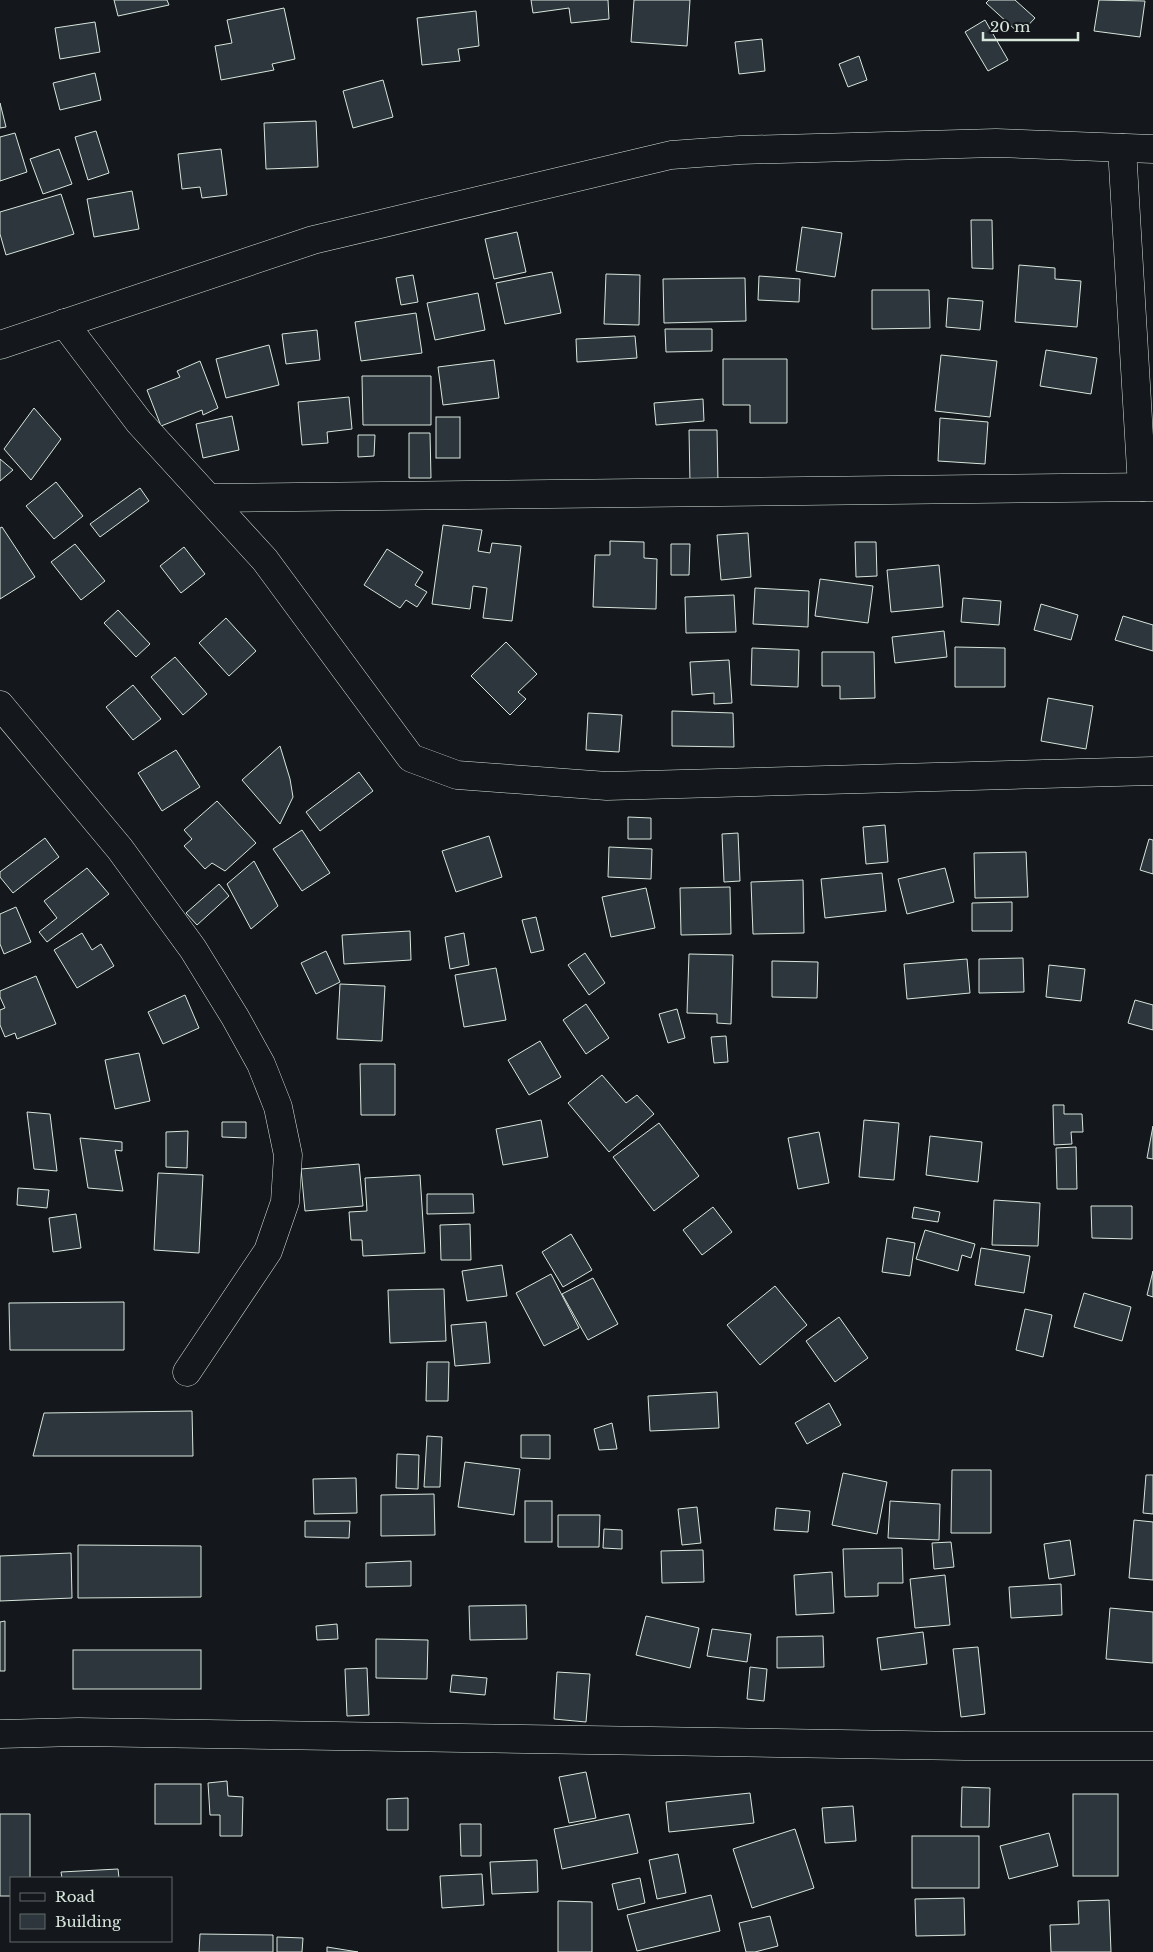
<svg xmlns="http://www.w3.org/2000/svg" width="1153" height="1952" font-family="'Libre Baskerville',serif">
<rect width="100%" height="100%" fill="#14181c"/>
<g fill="#2c363c" stroke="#d8e6dc">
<polygon points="114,0 167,0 169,5 118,16"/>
<polygon points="531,0 608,0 609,19 571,23 569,8 533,13"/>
<polygon points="634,0 690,0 687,46 631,42"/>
<polygon points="989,0 1015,0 1035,18 1020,34 986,3"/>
<polygon points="1099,0 1145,1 1140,37 1094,31"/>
<polygon points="284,8 295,59 272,64 274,70 221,80 215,46 232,43 227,20"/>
<polygon points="476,11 479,46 458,49 460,61 422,65 417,18"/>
<polygon points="985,20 1008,60 988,71 965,32"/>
<polygon points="95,22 100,52 60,59 55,28"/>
<polygon points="762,39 765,71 739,74 735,42"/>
<polygon points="859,56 867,80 848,87 839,64"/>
<polygon points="95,73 101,100 60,110 53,83"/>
<polygon points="383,80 393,117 353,128 343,91"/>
<polygon points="0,103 6,127 0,128"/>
<polygon points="316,121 318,167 266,169 264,123"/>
<polygon points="96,131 109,173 88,180 75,137"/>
<polygon points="15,133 27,172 0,181 0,137"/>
<polygon points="59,149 72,184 43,194 30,159"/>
<polygon points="221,149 227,195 202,198 200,187 182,189 178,154"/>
<polygon points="132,191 139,229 94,237 87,199"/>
<polygon points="61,194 74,234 6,255 0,234 0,212"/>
<polygon points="971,220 992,220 993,269 972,268"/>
<polygon points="802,227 842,233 835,277 796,271"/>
<polygon points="517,232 526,272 494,279 485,239"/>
<polygon points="1019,265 1055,268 1055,279 1081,281 1077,327 1015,322"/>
<polygon points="552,272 561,313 505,324 496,283"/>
<polygon points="606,274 640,275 639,325 604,324"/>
<polygon points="413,275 418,302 401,305 396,278"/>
<polygon points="759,276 800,279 799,302 758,300"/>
<polygon points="745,278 746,321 664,323 663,279"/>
<polygon points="872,290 929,290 930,328 872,329"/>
<polygon points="478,293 485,330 435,340 427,303"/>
<polygon points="948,298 983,301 980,330 946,327"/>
<polygon points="416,313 422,353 361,361 355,322"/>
<polygon points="665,329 712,329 712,351 666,352"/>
<polygon points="317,330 320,360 286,364 282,334"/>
<polygon points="635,336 637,358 577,362 576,339"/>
<polygon points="269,345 279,385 226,398 216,359"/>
<polygon points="1046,350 1097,358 1091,394 1040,386"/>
<polygon points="941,355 997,361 990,417 935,411"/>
<polygon points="723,359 787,359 787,423 750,423 750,405 723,405"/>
<polygon points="494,360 499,398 443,405 438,367"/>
<polygon points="200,361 218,408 203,415 202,410 161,426 147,390 180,377 177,371"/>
<polygon points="362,376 431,376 431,425 363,425"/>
<polygon points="349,397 352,429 327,432 328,443 302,445 298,402"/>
<polygon points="703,399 704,421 656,425 654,403"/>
<polygon points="34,408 61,439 31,480 4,449"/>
<polygon points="232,416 239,450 203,458 196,424"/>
<rect x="436" y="417" width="24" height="41"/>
<polygon points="940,418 988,422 985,464 938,461"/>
<polygon points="689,430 717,430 718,483 690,483"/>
<polygon points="409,433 430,433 431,478 409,478"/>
<polygon points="358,435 375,435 374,456 358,457"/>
<polygon points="0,459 13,470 0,481"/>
<polygon points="56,482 83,516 54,539 26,506"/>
<polygon points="140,488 149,501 100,537 90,524"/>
<polygon points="443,525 482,530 478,551 490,553 492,543 521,546 512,621 483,618 487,588 473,586 470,609 432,604"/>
<polygon points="2,527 35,577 0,599 0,528"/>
<polygon points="748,533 751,577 721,580 717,535"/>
<polygon points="610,541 644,542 644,558 657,559 656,609 593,607 595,555 610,555"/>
<polygon points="855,542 876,542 877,576 856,577"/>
<polygon points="75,544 105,581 81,600 51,562"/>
<polygon points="671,544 690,544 689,575 671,575"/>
<polygon points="184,547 205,574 181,593 160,566"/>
<polygon points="387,549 423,572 415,585 427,592 417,607 406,600 400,608 364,585"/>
<polygon points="939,565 943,607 891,612 887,570"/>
<polygon points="820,579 873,586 868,623 815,616"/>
<polygon points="755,588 809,591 808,627 753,624"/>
<polygon points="734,595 736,632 686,633 685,597"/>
<polygon points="963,598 1001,601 999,625 961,622"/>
<polygon points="1041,604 1078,615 1071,640 1034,630"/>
<polygon points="118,610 150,644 136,657 104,623"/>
<polygon points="1123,616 1153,625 1153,651 1115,640"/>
<polygon points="226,618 256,651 229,676 199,643"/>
<polygon points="944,631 947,657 895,663 892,637"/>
<polygon points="506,642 537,674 518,692 526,699 510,715 471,676"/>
<polygon points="955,647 1005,648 1005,687 955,687"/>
<polygon points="752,648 799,650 798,687 751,685"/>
<polygon points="822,652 874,652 875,698 840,699 840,686 822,686"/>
<polygon points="175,657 207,694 183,715 151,677"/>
<polygon points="729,660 732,703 714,704 714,693 692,695 690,662"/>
<polygon points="133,685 161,719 133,740 106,707"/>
<polygon points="1048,698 1093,706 1086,749 1041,741"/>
<polygon points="672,711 733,713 734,747 672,746"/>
<polygon points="588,713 622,715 619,752 586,750"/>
<polygon points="280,746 290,779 293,797 280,824 242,780"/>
<polygon points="176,750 200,787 162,811 138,773"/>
<polygon points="359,772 373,791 320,831 306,812"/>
<polygon points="217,801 256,843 225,871 212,863 205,869 184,846 192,839 184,830"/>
<polygon points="628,817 651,818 651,839 628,839"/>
<polygon points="885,825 888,862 866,864 863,827"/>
<polygon points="302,830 330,873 302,891 273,849"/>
<polygon points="738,833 740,881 724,882 722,834"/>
<polygon points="489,836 502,877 456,892 442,851"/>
<polygon points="45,838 59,857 13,893 0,877 0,872"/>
<polygon points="1149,839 1153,840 1153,874 1140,870"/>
<polygon points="609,847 652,849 651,879 608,877"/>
<polygon points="1026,852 1028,897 975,898 974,853"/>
<polygon points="254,861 278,906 251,929 227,884"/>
<polygon points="87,868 109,894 47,942 39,932 57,918 44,901"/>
<polygon points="945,868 954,902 907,914 898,879"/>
<polygon points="882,873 886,911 825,918 821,879"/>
<polygon points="803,880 804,933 753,934 751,882"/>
<polygon points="219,884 229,896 197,925 186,913"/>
<polygon points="730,887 731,934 681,935 680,888"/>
<polygon points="646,888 655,928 611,937 602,897"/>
<polygon points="1012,902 1012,931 972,931 972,903"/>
<polygon points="16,907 31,942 4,954 0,944 0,914"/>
<polygon points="536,917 544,950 531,953 522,920"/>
<polygon points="410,931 411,960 344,964 342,935"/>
<polygon points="82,933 92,950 101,944 114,966 77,988 54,950"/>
<polygon points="464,933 469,965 450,969 445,937"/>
<polygon points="326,951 340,982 316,994 301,963"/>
<polygon points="585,953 605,983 589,995 568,965"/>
<polygon points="689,954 733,955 731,1024 717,1023 717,1014 687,1013"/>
<polygon points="1023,958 1024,992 979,993 979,959"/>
<polygon points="967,959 970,993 907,999 904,964"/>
<polygon points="772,961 818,962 817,998 772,997"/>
<polygon points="1049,965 1085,969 1081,1001 1046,997"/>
<polygon points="496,968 506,1020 464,1027 455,975"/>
<polygon points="36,976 56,1024 17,1039 15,1033 5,1037 0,1025 0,1010 5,1008 0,997 0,991"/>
<polygon points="340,984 385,986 382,1041 337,1039"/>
<polygon points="185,995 199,1028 163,1044 148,1012"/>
<polygon points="1135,1000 1153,1005 1153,1030 1128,1023"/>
<polygon points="586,1004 609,1038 586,1054 563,1020"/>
<polygon points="677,1009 685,1038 668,1043 659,1014"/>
<polygon points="726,1036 728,1062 714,1063 711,1037"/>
<polygon points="540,1041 561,1077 529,1095 508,1060"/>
<polygon points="139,1053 150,1101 115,1109 105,1060"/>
<polygon points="360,1064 395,1064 395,1115 361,1115"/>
<polygon points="602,1075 626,1103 637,1095 654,1114 609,1152 568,1103"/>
<polygon points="1053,1105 1064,1105 1064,1114 1082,1114 1083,1132 1071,1132 1072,1144 1054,1145"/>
<polygon points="27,1112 50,1114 57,1171 34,1169"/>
<polygon points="541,1120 548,1157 503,1165 496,1129"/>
<polygon points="864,1120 899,1123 894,1180 859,1177"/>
<polygon points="222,1122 246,1122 246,1138 222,1137"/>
<polygon points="659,1123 699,1176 654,1211 613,1157"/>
<polygon points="1153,1126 1153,1159 1147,1158"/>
<polygon points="188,1131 187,1168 166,1167 166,1132"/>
<polygon points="819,1132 829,1183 798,1189 788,1138"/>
<polygon points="930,1136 982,1142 978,1182 926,1175"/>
<polygon points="80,1138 122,1142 122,1151 115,1150 123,1191 88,1188"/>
<polygon points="1076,1147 1077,1189 1057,1189 1056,1148"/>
<polygon points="359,1164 363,1206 305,1211 301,1169"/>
<polygon points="158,1173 203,1175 199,1253 154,1250"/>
<polygon points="420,1175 425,1253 363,1256 362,1240 351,1240 349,1212 367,1211 365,1178"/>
<polygon points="18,1188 49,1190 47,1208 17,1205"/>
<polygon points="427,1194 473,1194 474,1213 427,1214"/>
<polygon points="994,1200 1040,1203 1038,1246 992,1245"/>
<polygon points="1091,1206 1132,1206 1132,1239 1092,1238"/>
<polygon points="713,1207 732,1232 702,1255 683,1230"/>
<polygon points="914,1207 940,1212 938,1222 912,1218"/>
<polygon points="76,1214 81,1248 53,1252 49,1218"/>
<polygon points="470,1224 471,1260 441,1260 440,1225"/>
<polygon points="925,1230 975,1244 971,1258 962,1255 958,1271 916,1259"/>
<polygon points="571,1234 592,1270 563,1287 542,1252"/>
<polygon points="887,1238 915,1243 910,1276 882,1272"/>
<polygon points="981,1248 1030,1256 1024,1293 975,1285"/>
<polygon points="502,1265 507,1296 467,1301 462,1271"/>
<polygon points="1153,1271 1153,1297 1147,1295"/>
<polygon points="551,1274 579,1328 544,1346 516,1293"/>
<polygon points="593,1278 618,1324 588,1340 562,1294"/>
<polygon points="775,1286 807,1325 760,1365 727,1325"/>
<polygon points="444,1289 446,1341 390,1343 388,1290"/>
<polygon points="1084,1293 1131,1307 1122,1341 1074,1327"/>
<polygon points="124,1302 124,1350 10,1350 9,1303"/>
<polygon points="1025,1309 1052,1315 1043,1357 1016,1350"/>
<polygon points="839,1317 868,1358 835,1382 806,1341"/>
<polygon points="486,1322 490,1363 455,1366 451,1325"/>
<polygon points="427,1362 449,1362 448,1401 426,1401"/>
<polygon points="717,1392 719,1428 650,1431 648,1396"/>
<polygon points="829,1403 841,1425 807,1444 795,1423"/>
<polygon points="192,1411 193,1456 33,1456 44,1413"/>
<polygon points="612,1423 617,1449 599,1450 594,1429"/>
<polygon points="521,1435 550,1435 550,1459 521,1458"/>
<polygon points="427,1436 442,1437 440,1487 424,1487"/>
<polygon points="397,1454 419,1455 418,1489 396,1488"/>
<polygon points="465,1462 520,1469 514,1515 458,1507"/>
<polygon points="952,1470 991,1470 991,1533 951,1533"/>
<polygon points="843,1473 887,1482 877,1534 832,1525"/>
<polygon points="1146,1475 1153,1475 1153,1514 1143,1513"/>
<polygon points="356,1478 357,1513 314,1514 313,1479"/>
<polygon points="434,1494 435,1535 381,1536 381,1495"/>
<rect x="525" y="1501" width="27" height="41"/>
<polygon points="890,1501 940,1504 939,1540 888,1538"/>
<polygon points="697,1507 701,1543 682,1545 678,1509"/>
<polygon points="776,1508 810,1511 808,1532 774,1530"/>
<polygon points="558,1515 600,1515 599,1547 558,1547"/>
<polygon points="1134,1520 1153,1522 1153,1580 1129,1578"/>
<polygon points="305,1521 350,1521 349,1538 305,1537"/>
<polygon points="604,1529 622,1530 622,1549 603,1548"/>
<polygon points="1070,1540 1075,1575 1049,1579 1044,1544"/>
<polygon points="951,1542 954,1567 934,1569 932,1543"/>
<polygon points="78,1545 201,1546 201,1597 78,1598"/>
<polygon points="902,1548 903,1583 878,1583 878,1596 845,1597 843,1549"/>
<polygon points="703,1550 704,1582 662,1583 661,1551"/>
<polygon points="71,1553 72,1598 0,1601 0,1556"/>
<polygon points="411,1561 411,1586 366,1587 366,1563"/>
<polygon points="832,1572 834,1613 796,1615 794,1575"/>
<polygon points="945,1575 950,1625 915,1628 910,1579"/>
<polygon points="1061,1584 1062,1615 1011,1618 1009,1587"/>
<polygon points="526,1605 527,1639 470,1640 469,1606"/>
<polygon points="1110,1608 1153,1612 1153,1663 1106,1659"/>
<polygon points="646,1616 699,1628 690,1668 636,1655"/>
<polygon points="5,1621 5,1671 0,1671 0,1622"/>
<polygon points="337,1624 338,1639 317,1640 316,1626"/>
<polygon points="712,1629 751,1634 747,1662 707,1656"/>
<polygon points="923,1632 927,1664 881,1670 877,1638"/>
<polygon points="823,1636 824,1667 777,1668 777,1637"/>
<polygon points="376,1639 428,1640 427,1679 376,1678"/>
<polygon points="978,1647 985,1714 961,1717 953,1649"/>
<rect x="73" y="1650" width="128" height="39"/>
<polygon points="750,1667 767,1669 764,1701 747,1699"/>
<polygon points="367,1668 369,1715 347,1716 345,1669"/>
<polygon points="557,1672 590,1674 586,1722 554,1719"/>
<polygon points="452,1675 487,1678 485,1695 450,1692"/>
<polygon points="586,1772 596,1818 569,1823 559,1777"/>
<polygon points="227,1781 228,1796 243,1797 242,1836 220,1836 220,1815 210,1815 208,1783"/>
<rect x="155" y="1784" width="46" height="40"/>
<polygon points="962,1787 990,1788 989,1827 961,1827"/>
<polygon points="750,1793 754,1823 669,1832 666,1802"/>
<rect x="1073" y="1794" width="45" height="82"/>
<polygon points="408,1798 408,1830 387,1830 387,1799"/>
<polygon points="853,1806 856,1841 825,1843 822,1808"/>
<polygon points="0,1814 30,1814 30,1878 11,1878 11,1896 0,1896"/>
<polygon points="629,1814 638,1853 562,1869 554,1829"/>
<polygon points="460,1824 481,1824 481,1856 461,1856"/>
<polygon points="795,1829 814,1888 752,1908 733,1849"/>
<polygon points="1049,1833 1058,1866 1009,1879 1000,1846"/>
<rect x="912" y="1836" width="67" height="52"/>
<polygon points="678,1854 686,1893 657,1899 649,1860"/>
<polygon points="537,1860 538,1892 492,1894 490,1862"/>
<polygon points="118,1869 119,1878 62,1878 61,1872"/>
<polygon points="482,1874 484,1905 442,1908 440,1876"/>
<polygon points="640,1878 645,1903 618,1910 612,1884"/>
<polygon points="711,1895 720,1931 637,1951 627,1915"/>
<polygon points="964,1898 965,1935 916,1936 915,1899"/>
<polygon points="1109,1900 1111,1952 1051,1952 1050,1925 1079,1924 1078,1901"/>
<polygon points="558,1901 592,1902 592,1952 558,1952"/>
<polygon points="770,1916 778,1946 755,1952 746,1952 739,1923"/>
<polygon points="200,1934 273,1935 273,1952 199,1952"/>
<polygon points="277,1937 303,1938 302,1952 277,1952"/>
<polygon points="327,1947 358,1952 327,1952"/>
</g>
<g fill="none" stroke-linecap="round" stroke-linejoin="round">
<g stroke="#d8e6dc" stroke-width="29">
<g id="minor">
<polyline points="1122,148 1142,487"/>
<polyline points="64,323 139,422 265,560 411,758 457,775 607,786 1153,771"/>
<polyline points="0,345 313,240 671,155 740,150 996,143 1153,149"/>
<polyline points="209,498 1153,487"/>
<polyline points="0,705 120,849 193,949 235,1017 261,1064 278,1107 288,1155 285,1202 268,1251 187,1372"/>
</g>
</g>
<g stroke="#d8e6dc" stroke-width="29">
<polyline id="tertiary" points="0,1734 78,1732 965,1746 1153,1746"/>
</g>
<use href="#minor" stroke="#14181c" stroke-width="28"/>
<use href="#tertiary" stroke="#14181c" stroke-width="28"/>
</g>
<rect x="10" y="1877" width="162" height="65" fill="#14181c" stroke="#626a69"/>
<rect x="20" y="1893" width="25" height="8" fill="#14181c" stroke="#626a69"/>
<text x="55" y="1902" font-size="15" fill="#d8e6dc">Road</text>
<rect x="20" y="1914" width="25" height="15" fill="#2c363c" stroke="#626a69"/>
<text x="55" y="1927" font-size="15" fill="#d8e6dc">Building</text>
<path d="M983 32v8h95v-8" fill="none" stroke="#d8e6dc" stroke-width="2.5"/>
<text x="990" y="32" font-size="15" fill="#d8e6dc" stroke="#14181c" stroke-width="4" paint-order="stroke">20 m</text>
</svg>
